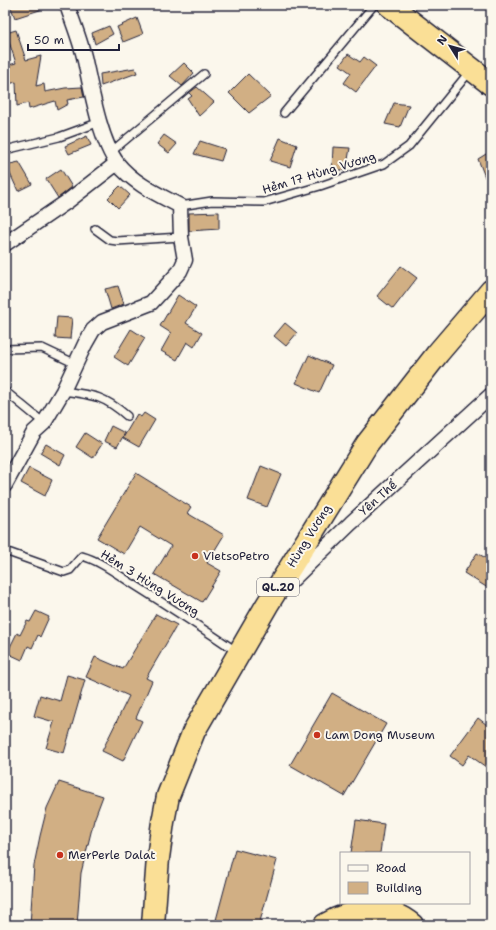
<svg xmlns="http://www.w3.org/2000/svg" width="496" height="930" font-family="'Shantell Sans',sans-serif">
<rect width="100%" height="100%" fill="#fbf7ec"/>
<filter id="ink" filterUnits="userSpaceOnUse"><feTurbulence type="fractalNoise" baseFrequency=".025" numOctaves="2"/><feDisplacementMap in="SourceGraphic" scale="8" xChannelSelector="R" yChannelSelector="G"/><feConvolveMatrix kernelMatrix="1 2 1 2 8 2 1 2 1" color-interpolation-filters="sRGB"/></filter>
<g filter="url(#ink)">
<g fill="#d1af84" stroke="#22223b">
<polygon points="10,5 49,5 49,7 15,18"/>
<polygon points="137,18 143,34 123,42 117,27"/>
<polygon points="109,26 113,34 95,44 92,33"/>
<polygon points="16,30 26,60 41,56 36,86 44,84 45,92 65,88 82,87 84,97 67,100 68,104 57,110 55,101 29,109 28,103 17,106 16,82 5,85 5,66 16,63 6,33"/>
<polygon points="348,54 360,62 364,57 376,66 356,92 344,83 351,73 340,65"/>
<polygon points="184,63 194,73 182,86 170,76"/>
<polygon points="135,68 137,73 101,86 100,74"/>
<polygon points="248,74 271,96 249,113 229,93"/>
<polygon points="197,87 214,102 199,116 188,99 192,96 189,93"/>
<polygon points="394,103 409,105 400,127 385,124"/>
<polygon points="164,135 177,144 169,153 157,144"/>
<polygon points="87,136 91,145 69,154 65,146"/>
<polygon points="280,138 297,145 290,167 270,161"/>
<polygon points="200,141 225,149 221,161 194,154"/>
<polygon points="333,147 350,148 346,171 332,169"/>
<polygon points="491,151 491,190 490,190 478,159"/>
<polygon points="19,162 32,184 18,191 6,165"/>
<polygon points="61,169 72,187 58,198 46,179"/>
<polygon points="120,186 130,195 118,208 108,198"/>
<polygon points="219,212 219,229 189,231 189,213"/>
<polygon points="401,266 417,278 393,309 377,296"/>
<polygon points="118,286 124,304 111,309 105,289"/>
<polygon points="178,295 196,307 186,323 202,333 194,347 187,342 177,360 161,351 171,333 160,326"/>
<polygon points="57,317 72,318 70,339 55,338"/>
<polygon points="285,323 297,333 286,346 274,336"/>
<polygon points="131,329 145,338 128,366 114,357"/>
<polygon points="309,355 332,365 319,393 296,383"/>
<polygon points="144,413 155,420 139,447 123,438 137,414 141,417"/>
<polygon points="111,426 125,433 117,447 104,441"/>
<polygon points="85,433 102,444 93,458 76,447"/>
<polygon points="46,444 65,455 60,465 40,453"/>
<polygon points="261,466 281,474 267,507 248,500"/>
<polygon points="29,468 52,480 45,496 21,483"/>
<polygon points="136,473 191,507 187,513 224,535 207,563 221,571 202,602 154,574 171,546 140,527 124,554 97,538"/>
<polygon points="477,553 491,561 491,590 464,573"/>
<polygon points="36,611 49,617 40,637 38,635 32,648 28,646 22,660 7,653 17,633 20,635 27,621 30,622"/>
<polygon points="156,614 177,625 146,678 152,681 136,718 142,721 123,761 102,751 129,696 86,677 95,657 123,669"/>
<polygon points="67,675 85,680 64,753 46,748 54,722 34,716 40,695 60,701"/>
<polygon points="332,693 386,724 344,796 290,765"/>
<polygon points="478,718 491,728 491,759 486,767 469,755 462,765 450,756"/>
<polygon points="59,782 103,796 94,820 81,873 77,925 30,925 34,865 40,836 47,808"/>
<polygon points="356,820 384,824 380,853 351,853"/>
<polygon points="235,849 277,860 259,925 222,925 223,922 216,920"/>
</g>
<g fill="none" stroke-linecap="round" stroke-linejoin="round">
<g stroke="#22223b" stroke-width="10">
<g id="lane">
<polyline points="284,113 374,5"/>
<polyline points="5,150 59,137 100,122"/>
<polyline points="111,152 204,74"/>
<polyline points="180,206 212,201 264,202 320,186 384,164 409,146 470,71"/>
<polyline points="95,229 110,240 117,241 181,237"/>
<polyline points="5,349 42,348 76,364"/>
<polyline points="5,391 44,423"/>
<path d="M63 391C94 395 104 396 127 416"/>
<path d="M5 551 64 572 70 570 82 556C100 561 117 574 133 584 168 606 202 628 236 651"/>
</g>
</g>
<g stroke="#22223b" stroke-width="17">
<g id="street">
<polyline points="5,244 68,201 117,163"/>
<path d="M5 485 34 432 44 423 63 391 85 344 93 330 102 322 151 303 180 271 185 260 181 237 180 206C157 194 133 183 117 163 100 140 91 88 85 61 81 42 73 23 67 5"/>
<polyline points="288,584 351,523 491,395"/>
</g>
</g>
<g stroke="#22223b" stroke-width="25">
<g id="highway">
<polyline points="389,5 491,84"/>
<polyline points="153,925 158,858 163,822 168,796 194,731 267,605 367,444 438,353 491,291"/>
<path d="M325 925C352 909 387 903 412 925"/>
</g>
</g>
<use href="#lane" stroke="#fbf7ec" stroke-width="7"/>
<use href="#street" stroke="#fbf7ec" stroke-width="14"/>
<use href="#highway" stroke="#fadf96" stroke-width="22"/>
</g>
</g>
<g fill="#c8321e" stroke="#fbf7ec" stroke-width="1.5">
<circle cx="195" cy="556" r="4"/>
<circle cx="317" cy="735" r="4"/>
<circle cx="60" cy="855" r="4"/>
</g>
<g text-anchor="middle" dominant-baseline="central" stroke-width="4" stroke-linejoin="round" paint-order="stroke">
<rect fill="#fbf7ec" stroke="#636270" stroke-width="1" x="257" y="578" width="42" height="18" rx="3"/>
<g font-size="11" font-weight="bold" fill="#22223b">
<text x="278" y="587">QL.20</text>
</g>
<g font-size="12" fill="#22223b" stroke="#fbf7ec">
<text transform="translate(319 173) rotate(-17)">Hẻm 17 Hùng Vương</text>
<text transform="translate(378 498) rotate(-42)">Yên Thế</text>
<text transform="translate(309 536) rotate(-58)">Hùng Vương</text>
<text transform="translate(150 583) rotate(32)">Hẻm 3 Hùng Vương</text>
</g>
<g font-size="12" fill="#22223b" stroke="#fbf7ec" text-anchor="start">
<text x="203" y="556">VietsoPetro</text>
<text x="325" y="735">Lam Dong Museum</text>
<text x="68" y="855">MerPerle Dalat</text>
</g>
</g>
<rect width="496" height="930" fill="none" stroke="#fbf7ec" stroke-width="20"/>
<rect x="10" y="10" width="476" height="910" fill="none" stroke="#22223b" stroke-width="1.5" filter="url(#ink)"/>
<rect x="340" y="852" width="130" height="52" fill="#fbf7ec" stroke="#a4a2a5"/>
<rect x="348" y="865" width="20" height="6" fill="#fbf7ec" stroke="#a4a2a5"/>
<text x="376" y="872" font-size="12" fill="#22223b">Road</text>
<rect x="348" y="882" width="20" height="12" fill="#d1af84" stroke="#a4a2a5"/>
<text x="376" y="892" font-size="12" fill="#22223b">Building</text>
<g transform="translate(450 46) rotate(307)" stroke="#fbf7ec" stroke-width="3" paint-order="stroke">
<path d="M0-3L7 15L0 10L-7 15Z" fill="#22223b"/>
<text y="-6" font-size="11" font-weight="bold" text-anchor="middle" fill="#22223b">N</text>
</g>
<path d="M28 44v6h91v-6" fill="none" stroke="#22223b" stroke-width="2"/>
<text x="34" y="44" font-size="12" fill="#22223b" stroke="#fbf7ec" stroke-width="3" paint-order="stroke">50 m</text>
</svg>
